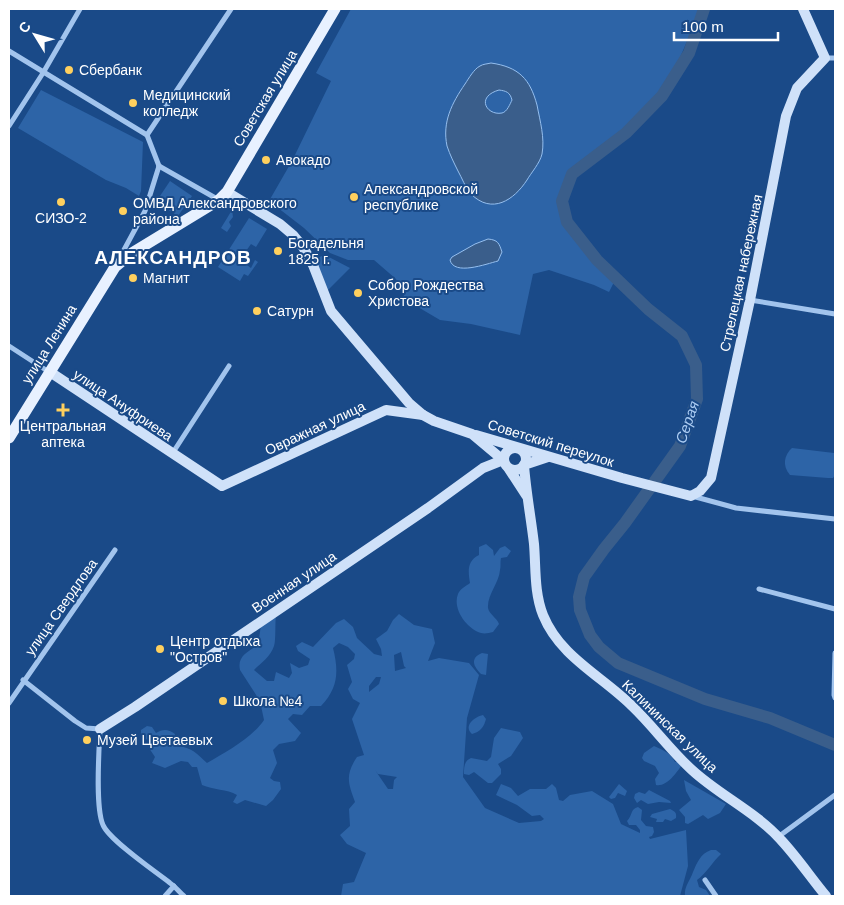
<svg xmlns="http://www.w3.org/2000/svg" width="844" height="905" font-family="Arial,sans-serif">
<rect width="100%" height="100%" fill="#1a4a88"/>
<g fill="#2d64a7" fill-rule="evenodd">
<polygon points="351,9 701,9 672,76 648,106 622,130 571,168 561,194 563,222 584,250 614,282 609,292 594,285 549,270 533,274 520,335 471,324 440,320 406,300 396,279 374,260 348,260 330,253 304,228 269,201 292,161 331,81 316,73"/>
<polygon points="41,90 143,142 141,191 139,196 126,188 106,180 18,128"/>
<polygon points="170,181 192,196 178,216 156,202"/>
<polygon points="232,210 233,217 229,222 231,226 227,232 221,228"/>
<polygon points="249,218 267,229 256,247 251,244 246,251 250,254 244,263 251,268 255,260 258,262 248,276 244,274 240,281 218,267"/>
<polygon points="325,255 350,268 327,291 314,259"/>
<path d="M792 448 834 453 835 454V475L833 478H828L790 475C782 466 784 455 792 448Z"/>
<path d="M486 544 493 550 494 556 500 548 505 546 511 551 507 557 501 558C500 563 501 566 500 570 499 583 487 595 488 608 489 614 497 618 499 624L493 632C489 633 485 634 481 633 467 629 452 609 458 594 460 589 466 586 470 583 468 571 467 561 479 555V547Z"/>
<path d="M276 614C275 621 276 642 274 646 271 656 261 663 254 670L267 681H274L276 672 289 678 292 673 290 663 299 668 308 665 310 659 298 651 296 646 302 642 313 647 336 623 344 619 353 627 357 638 374 654 382 656 381 649 376 639 387 631 393 620 399 614 414 625 432 629 435 643 428 661 439 658 469 663 479 675 467 718 463 777 485 808 519 823 541 821 544 819 540 815 532 816 517 805 496 795 501 784 511 788 518 796 530 789H546L552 784 556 788 559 800 563 801 570 795 592 791 613 804 621 824 640 833V830L636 825H629L627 821C633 815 630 809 638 807L642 810 641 820 646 826 653 827 654 832 652 836 649 837 650 839 686 830 688 866 680 896H491V895L490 896H341L343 884 354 882 366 853 347 844 340 835 350 826 349 809 355 802C348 783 345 775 357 757L364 755 352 719 360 703 353 699 348 689 352 682 347 665 354 659 355 654 348 647 339 643 333 648C339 672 338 688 321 706H310L302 715 293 714 288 719 301 733 295 741 279 744 273 750 277 763 270 778 274 781 280 782 281 789 273 800 266 806 245 800 237 804 233 802 237 795C227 789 213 790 202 785L197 767H192L188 762 181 761 165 768 152 763 155 757 147 745 148 740 141 737V730L147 726 152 727 156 733C163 729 168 729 175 734L173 743 175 747C190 745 197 754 207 763 225 753 253 737 264 720L260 701 240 670C237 656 248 652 258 645L261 625ZM401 652 404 666 406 668 395 671 394 655ZM376 677H381L379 684 369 692V686ZM375 770 378 774 397 777 394 780 393 789H388Z"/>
<path d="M482 653 488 654 486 675 481 674C473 666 470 658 482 653Z"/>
<path d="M483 715 486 719C484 727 480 732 472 734 463 726 474 717 483 715Z"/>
<path d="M501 728 520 732 523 738 511 756 498 764 501 769V774L492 783H488L474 772 469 775 464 774C464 767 464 761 471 758L487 761 491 757 494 738Z"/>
<path d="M654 746C663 750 671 753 675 762H678L682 765C676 773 667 787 656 785L655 779 659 773 655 766 644 761 642 758 644 753Z"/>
<polygon points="684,780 726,804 720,813 708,819 703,815 688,824 685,823 685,817 679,810 691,800 686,791"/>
<polygon points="619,784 627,791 625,796 618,793 615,798 611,799 609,797"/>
<polygon points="649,790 670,801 671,803 659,802 648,804 641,800 637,803 634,798 635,794 639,792 645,794"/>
<path d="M670 809C674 811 677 812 676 818L671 821 665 819 663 822H656L657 819 650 817 652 814Z"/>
<path d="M711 850H716L721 854C712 862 707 873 697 880L699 887 706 890 710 896H685C684 886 690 881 693 872 697 863 700 854 711 850Z"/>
</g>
<g fill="#3a5e8b" stroke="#95bfef" fill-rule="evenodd">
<path d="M491 63C519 67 530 79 537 105 540 121 545 138 542 154 540 163 531 173 527 180 514 200 492 215 471 194 465 187 462 178 458 171 454 163 450 155 447 146 442 122 452 103 465 84 469 78 474 69 480 66 483 64 487 64 491 63ZM499 90C506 91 510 92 512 100 510 104 507 112 502 113 487 116 475 97 499 90Z"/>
<path d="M488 239C498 240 499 243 502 252L498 261C486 264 454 276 450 260L452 257 475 244Z"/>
</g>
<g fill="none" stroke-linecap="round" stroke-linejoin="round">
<polyline stroke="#3a5e8b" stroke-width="12" points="704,9 689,53 662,96 626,133 572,174 562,201 567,222 597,260 648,309 682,336 696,365 697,399 680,446 625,523 604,549 584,577 579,597 580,610 590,635 599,647 618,663 705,699 770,718 835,745"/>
<g stroke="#a2c4ed" stroke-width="5">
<polyline points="9,51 147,135"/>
<polyline points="825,58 835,58"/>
<polyline points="9,126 43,73 80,9"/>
<polyline points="147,135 231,9"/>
<polyline points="147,135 159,166"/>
<polyline points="159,166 219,200"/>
<polyline points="119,259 145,211 159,166"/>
<polyline points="750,300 835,314"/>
<polyline points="9,346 49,372"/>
<polyline points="172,454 229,366"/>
<polyline points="692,496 736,508 835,519"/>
<polyline points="759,589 835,609"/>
<polyline points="835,653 834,695 835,698"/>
<path d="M23 680 75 721 86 728 100 729C99 751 95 807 103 825 109 840 156 872 170 883 176 887 179 892 184 896"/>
<polyline points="9,703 115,550"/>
<polyline points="778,837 835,795"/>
<polyline points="705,880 716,896"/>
<polyline points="165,896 174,886"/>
</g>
<g stroke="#cfe1f9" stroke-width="10">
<polyline points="50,372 222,486 386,410 423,415"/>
<polyline points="476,435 622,478 691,496 700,491 711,478 750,300 786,116 797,88 825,58 803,9"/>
<circle cx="515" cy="459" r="11"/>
<path d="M548 457 524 465C526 492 531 518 534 544 536 568 534 592 543 615 560 657 602 676 632 706 653 726 670 750 692 770 719 795 756 812 781 840 797 857 811 878 826 896"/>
<polyline points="509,469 526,495"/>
<polyline points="100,729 135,707 428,508 483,468 503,460 472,434 434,421 423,415 409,403 331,311 313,265 303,247 293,235 280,224 227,192"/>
</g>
<polyline stroke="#e8f1ff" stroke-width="11" points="9,438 115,267 132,253 219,200 227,192 335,9"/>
</g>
<g fill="#ffd05e" stroke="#1a4a88" stroke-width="2">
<circle cx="69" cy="70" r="5"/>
<circle cx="133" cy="103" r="5"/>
<circle cx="266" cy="160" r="5"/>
<circle cx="354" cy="197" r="5"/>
<circle cx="61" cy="202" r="5"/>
<circle cx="123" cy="211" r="5"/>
<circle cx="278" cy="251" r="5"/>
<circle cx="133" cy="278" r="5"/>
<circle cx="358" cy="293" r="5"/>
<circle cx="257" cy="311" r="5"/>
<path d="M60.5 402.5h5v5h5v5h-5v5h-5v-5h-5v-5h5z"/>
<circle cx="160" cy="649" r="5"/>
<circle cx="223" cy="701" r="5"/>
<circle cx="87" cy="740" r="5"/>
</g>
<g text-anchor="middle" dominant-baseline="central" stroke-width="4" stroke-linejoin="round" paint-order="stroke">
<g font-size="14" fill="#fff" stroke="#1a4a88" text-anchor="start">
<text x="79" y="70">Сбербанк</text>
<text x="143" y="95">Медицинский<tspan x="143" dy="16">колледж</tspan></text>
<text x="276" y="160">Авокадо</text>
<text x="364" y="189">Александровской<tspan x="364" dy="16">республике</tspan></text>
<text x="133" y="203">ОМВД Александровского<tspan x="133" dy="16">района</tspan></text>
<text x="61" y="218" text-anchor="middle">СИЗО-2</text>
<text x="288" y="243">Богадельня<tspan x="288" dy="16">1825 г.</tspan></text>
<text x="143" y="278">Магнит</text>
<text x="368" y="285">Собор Рождества<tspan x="368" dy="16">Христова</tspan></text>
<text x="267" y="311">Сатурн</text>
<text x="63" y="426" text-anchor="middle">Центральная<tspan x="63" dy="16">аптека</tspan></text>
<text x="170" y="641">Центр отдыха<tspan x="170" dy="16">"Остров"</tspan></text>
<text x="233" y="701">Школа №4</text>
<text x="97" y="740">Музей Цветаевых</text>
</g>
<g font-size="14" fill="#fff" stroke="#1a4a88">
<text transform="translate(265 98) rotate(-59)">Советская улица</text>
<text transform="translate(741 273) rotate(-78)">Стрелецкая набережная</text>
<text transform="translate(49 344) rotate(-58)">улица Ленина</text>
<text transform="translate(123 405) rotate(34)">улица Ануфриева</text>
<text transform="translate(315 428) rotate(-25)">Овражная улица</text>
<text transform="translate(551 443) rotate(17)">Советский переулок</text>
<text transform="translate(294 582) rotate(-34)">Военная улица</text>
<text transform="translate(61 607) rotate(-55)">улица Свердлова</text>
<text transform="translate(670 726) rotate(44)">Калининская улица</text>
</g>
<g font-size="15" font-style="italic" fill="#aecef4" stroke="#1a4a88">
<text transform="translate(687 422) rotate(-71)">Серая</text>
</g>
<g font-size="19" font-weight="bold" letter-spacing="1" fill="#fff" stroke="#1a4a88">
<text x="173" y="257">АЛЕКСАНДРОВ</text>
</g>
</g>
<rect width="844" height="905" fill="none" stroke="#ffffff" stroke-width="20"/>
<g transform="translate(35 35) rotate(307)" stroke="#1a4a88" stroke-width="4" paint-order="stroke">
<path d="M0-4L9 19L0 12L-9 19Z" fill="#ffffff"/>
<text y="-8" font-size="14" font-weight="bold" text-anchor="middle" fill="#ffffff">С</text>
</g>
<path d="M674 32v8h104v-8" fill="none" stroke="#ffffff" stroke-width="2.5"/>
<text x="682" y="32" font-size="15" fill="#ffffff" stroke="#1a4a88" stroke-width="4" paint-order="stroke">100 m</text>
</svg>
